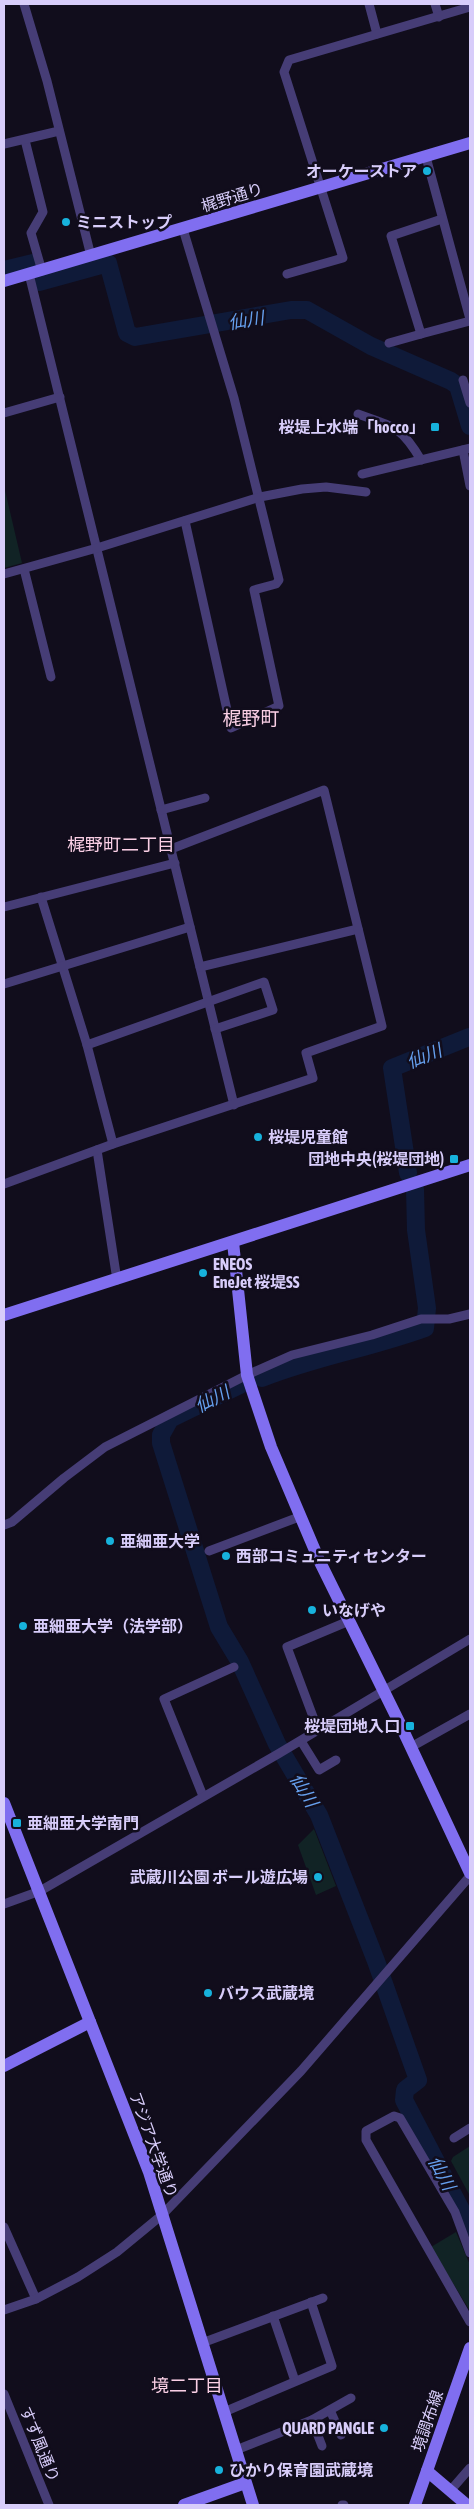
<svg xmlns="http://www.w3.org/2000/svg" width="474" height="2509" font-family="'Asap Condensed','Noto Sans JP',sans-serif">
<rect width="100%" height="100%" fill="#110d1c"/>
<g fill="#112325">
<polygon points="4,486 22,563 4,568"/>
<polygon points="314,1829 336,1886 316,1895 298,1845"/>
<polygon points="470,2146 470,2196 451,2161 453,2157"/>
<polygon points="456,2232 470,2265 470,2311 431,2247"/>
</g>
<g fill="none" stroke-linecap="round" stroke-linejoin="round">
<g stroke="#0f1a39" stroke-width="18">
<polyline points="4,270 33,263"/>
<polyline points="37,276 39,282 108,263 127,333 135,337 291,310 307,310 371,346 451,381 458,386 470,426"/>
<polyline points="408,1173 392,1068 469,1037"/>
<path d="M262 1378C315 1357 370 1348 425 1328L427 1308 416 1230 415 1189"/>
<polyline points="240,1385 170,1419 161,1435 161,1443 219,1627 240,1662 277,1744 319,1815 376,1961 418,2080 405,2090 404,2100 470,2227"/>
</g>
<g stroke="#463d76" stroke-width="9">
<polyline points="24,4 47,81 91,256"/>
<polyline points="369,4 377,34"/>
<polyline points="435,4 439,17"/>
<polyline points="25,140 43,212 31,233 42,271"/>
<polyline points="4,144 59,131"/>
<polyline points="426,157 470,319"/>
<polyline points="442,219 391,236 421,334 470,321"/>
<polyline points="183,229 234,398 279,580 276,584 254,590 279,706 231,728 185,521"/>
<polyline points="29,274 234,1105"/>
<polyline points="287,274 343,258 284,72 289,60 470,7"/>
<polyline points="389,343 421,334"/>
<polyline points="463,380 470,403"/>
<polyline points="4,413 60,397"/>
<path d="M358 414C394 427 401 426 421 460"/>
<polyline points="463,450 470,486"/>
<polyline points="362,474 470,448"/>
<polyline points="24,569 51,677"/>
<polyline points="4,574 97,548 260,497 302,489 326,487 366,492"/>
<polyline points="161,810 205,798"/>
<polyline points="41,897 87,1045 113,1144"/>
<polyline points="4,907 175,863"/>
<polyline points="200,967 358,929"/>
<polyline points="4,984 190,927"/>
<polyline points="87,1045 264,982 273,1010 215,1029"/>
<polyline points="97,1150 117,1280"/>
<polyline points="4,1184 113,1144 313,1078 306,1053 382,1026 324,790 171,849"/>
<polyline points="4,1525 12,1522 64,1478 105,1447 247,1375 292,1355 372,1335 421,1319 449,1319 470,1314"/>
<polyline points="209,1551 299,1517"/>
<polyline points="318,1730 287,1647 349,1621"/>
<polyline points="301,1741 319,1770 336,1760"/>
<polyline points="411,1747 470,1714"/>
<polyline points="203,1796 164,1699 234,1667"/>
<polyline points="4,1904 40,1891 278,1754 470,1639"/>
<polyline points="454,2138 470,2128"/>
<polyline points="4,2227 36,2299"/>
<polyline points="470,2253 455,2212 400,2118 394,2116 366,2131 366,2140 470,2322"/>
<polyline points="4,2310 36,2299 78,2277 117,2252 162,2215 301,2071 470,1876"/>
<polyline points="273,2316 295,2381"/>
<polyline points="202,2343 323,2298"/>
<polyline points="4,2394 49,2505"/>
<polyline points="330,2410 341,2435"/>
<polyline points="224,2412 332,2366 311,2302"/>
<polyline points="312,2420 322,2446"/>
<polyline points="236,2450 312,2420 351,2398"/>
<polyline points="450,2491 470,2468"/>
<polyline points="342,2505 344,2505"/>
</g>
<g stroke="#806ef0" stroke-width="12">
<polyline points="4,281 470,143"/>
<polyline points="233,1242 247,1375 271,1447 319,1560 401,1726 470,1873"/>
<polyline points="4,1315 470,1165"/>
<polyline points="4,1803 149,2172 253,2505"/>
<polyline points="4,2066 90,2022"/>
<polyline points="427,2471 467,2505"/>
<polyline points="184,2505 245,2483"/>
<polyline points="415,2505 470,2348"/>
</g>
</g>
<g fill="#17b2dc" stroke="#110d1c" stroke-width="2">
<circle cx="427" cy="171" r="5"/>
<circle cx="66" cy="222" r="5"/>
<rect x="430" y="422" width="10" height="10" rx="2.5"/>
<circle cx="258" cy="1137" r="5"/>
<rect x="449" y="1154" width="10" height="10" rx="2.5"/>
<circle cx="203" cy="1273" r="5"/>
<circle cx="110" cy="1541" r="5"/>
<circle cx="226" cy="1556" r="5"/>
<circle cx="312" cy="1610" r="5"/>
<circle cx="23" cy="1626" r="5"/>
<rect x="405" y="1721" width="10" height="10" rx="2.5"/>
<rect x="12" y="1818" width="10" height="10" rx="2.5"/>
<circle cx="318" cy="1877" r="5"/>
<circle cx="208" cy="1993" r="5"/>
<circle cx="384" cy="2428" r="5"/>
<circle cx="219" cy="2470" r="5"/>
</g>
<g text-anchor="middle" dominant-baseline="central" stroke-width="5" stroke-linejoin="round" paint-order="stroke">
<g font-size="16" font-weight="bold" fill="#d8cdfa" stroke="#110d1c" text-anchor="start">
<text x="417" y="171" text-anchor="end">オーケーストア</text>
<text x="76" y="222">ミニストップ</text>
<text x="425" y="427" text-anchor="end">桜堤上水端「hocco」</text>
<text x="268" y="1137">桜堤児童館</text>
<text x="444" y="1159" text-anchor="end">団地中央(桜堤団地)</text>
<text x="213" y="1264">ENEOS<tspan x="213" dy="18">EneJet 桜堤SS</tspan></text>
<text x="120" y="1541">亜細亜大学</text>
<text x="236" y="1556">西部コミュニティセンター</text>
<text x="322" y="1610">いなげや</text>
<text x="33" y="1626">亜細亜大学（法学部）</text>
<text x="400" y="1726" text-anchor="end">桜堤団地入口</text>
<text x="27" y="1823">亜細亜大学南門</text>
<text x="308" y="1877" text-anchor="end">武蔵川公園 ボール遊広場</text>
<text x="218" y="1993">バウス武蔵境</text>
<text x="374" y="2428" text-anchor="end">QUARD PANGLE</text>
<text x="229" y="2470">ひかり保育園武蔵境</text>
</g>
<g font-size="16" fill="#d8cdfa" stroke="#110d1c">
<text transform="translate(232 197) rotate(-17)">梶野通り</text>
<text transform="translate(154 2145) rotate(70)">アジア大学通り</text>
<text transform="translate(427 2421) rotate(-71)">境調布線</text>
<text transform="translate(40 2444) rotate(68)">すず風通り</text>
</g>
<g font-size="18" font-style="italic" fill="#66a0ef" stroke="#110d1c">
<text transform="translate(246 320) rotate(-9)">仙川</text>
<text transform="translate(424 1056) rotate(-22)">仙川</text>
<text transform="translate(212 1399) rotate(-27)">仙川</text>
<text transform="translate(304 1790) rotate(59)">仙川</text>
<text transform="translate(442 2173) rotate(62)">仙川</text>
</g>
<g font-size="18" fill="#facfe5" stroke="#110d1c">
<text x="121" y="844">梶野町二丁目</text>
<text x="187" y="2385">境二丁目</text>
</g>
<g font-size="19" fill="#facfe5" stroke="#110d1c">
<text x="251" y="718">梶野町</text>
</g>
</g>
<rect width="474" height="2509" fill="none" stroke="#d8cdfa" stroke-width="10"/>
</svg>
